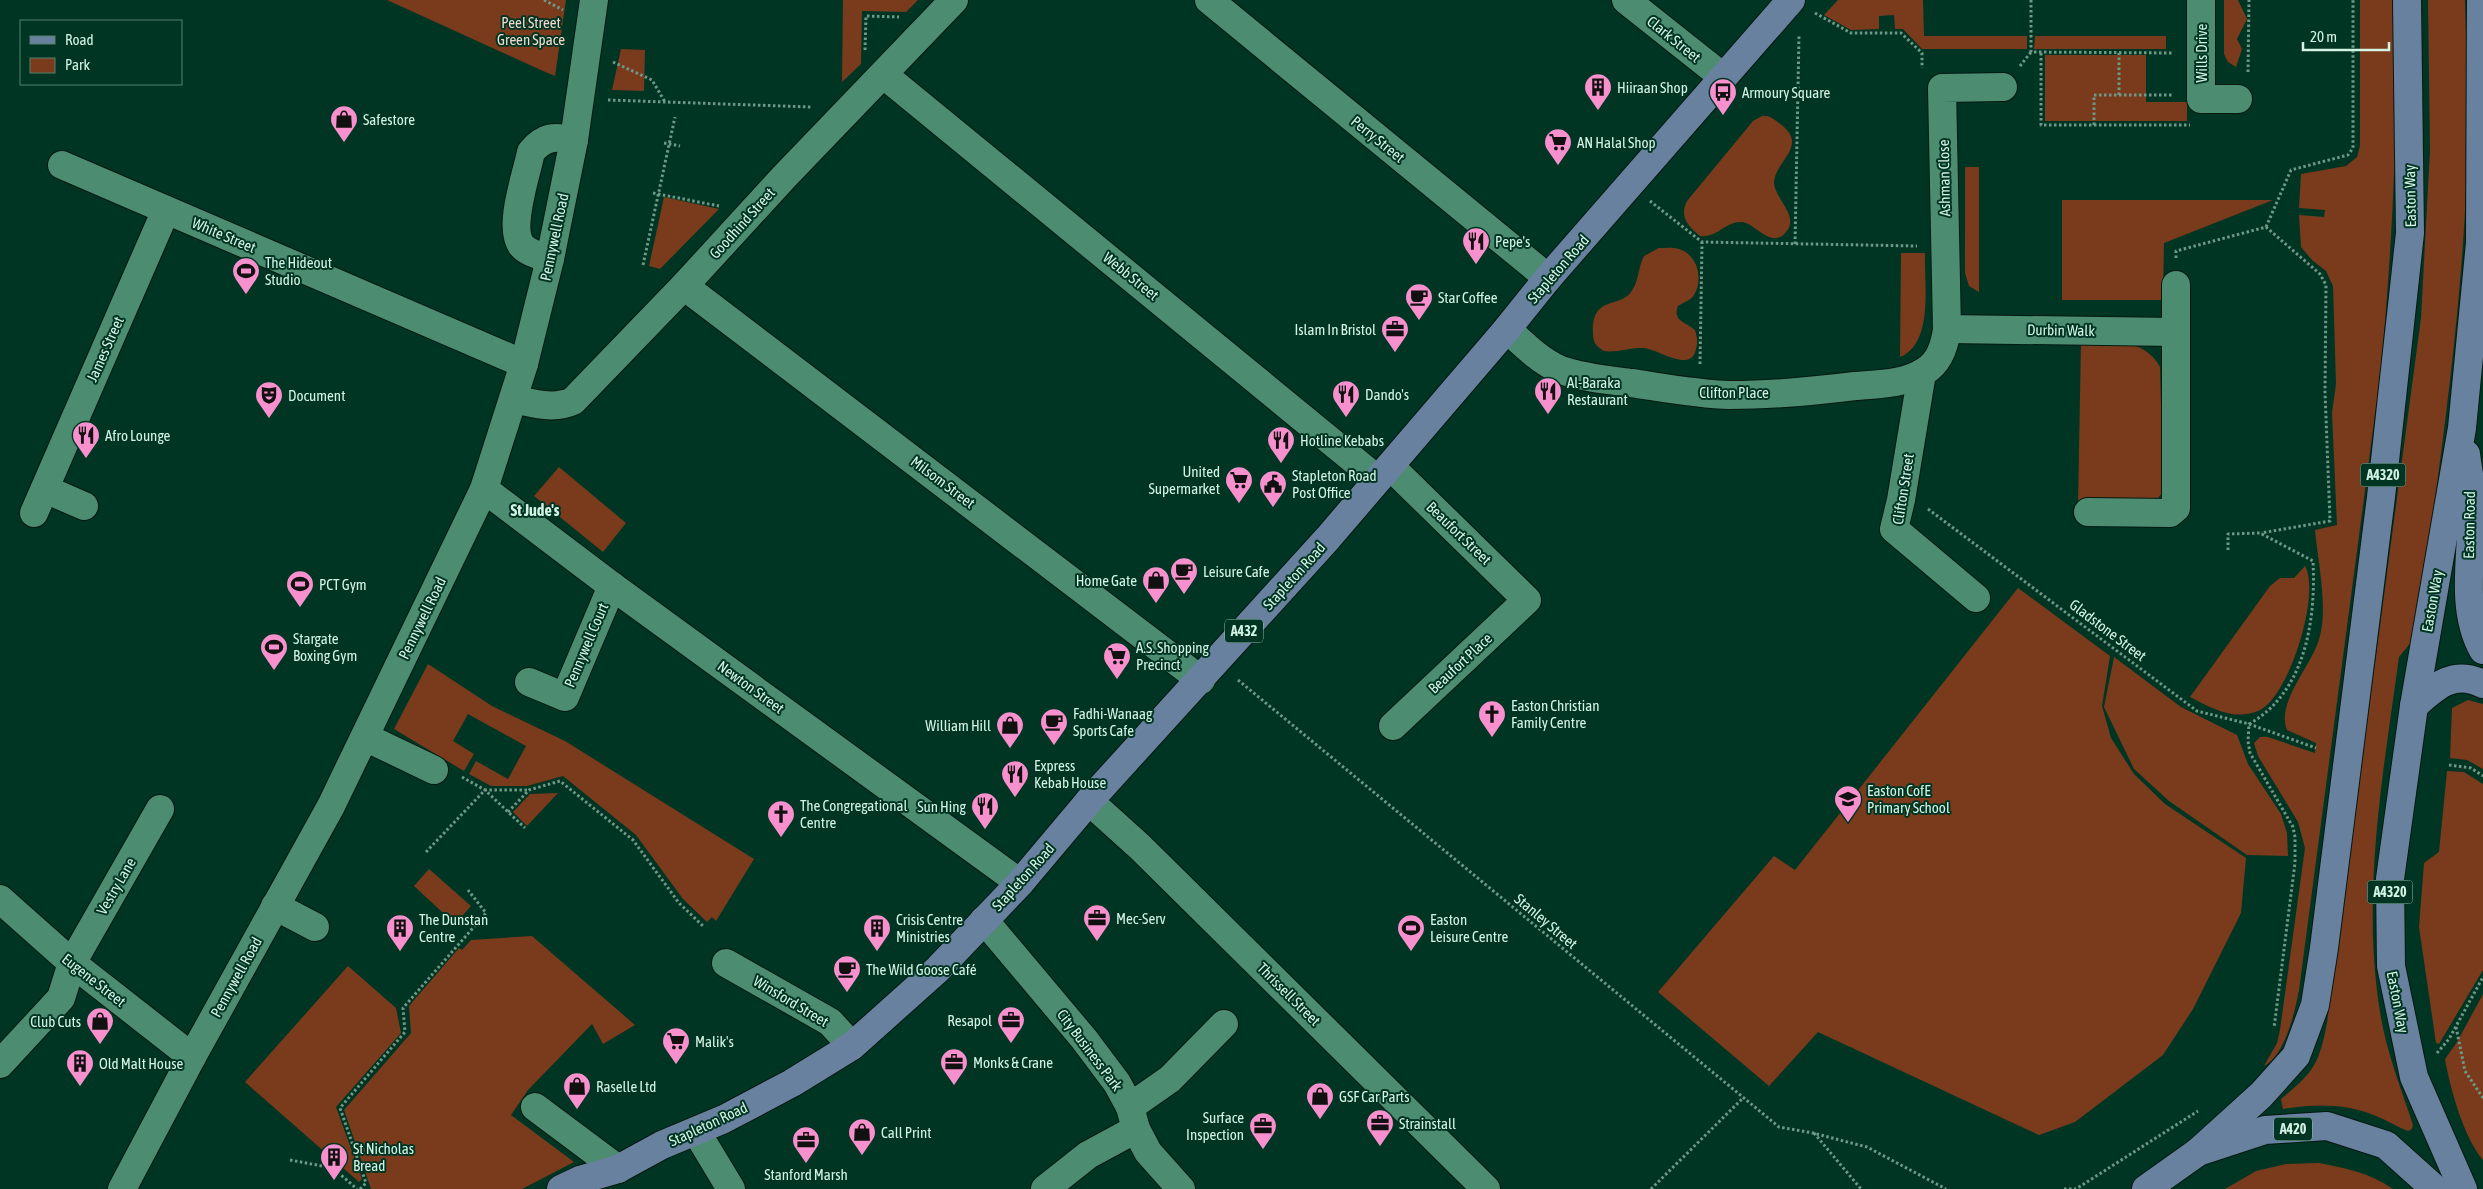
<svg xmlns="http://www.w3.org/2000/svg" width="2483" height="1189" font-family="'Asap Condensed',sans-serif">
<rect width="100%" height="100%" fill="#003523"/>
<g fill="#793b1c">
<polygon points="387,0 566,0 555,76 543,71"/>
<polygon points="843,0 918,0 906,12 862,11 861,64 842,82"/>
<polygon points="1838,0 1923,0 1924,36 2027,36 2027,49 1922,49 1903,29 1895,29 1894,15 1879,16 1879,29 1851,30 1824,15"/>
<polygon points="2224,0 2238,0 2247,19 2237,39 2242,49 2236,67 2228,62 2224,54"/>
<path d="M2360 0H2395C2399 124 2392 246 2381 369L2299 990C2295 1011 2285 1056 2264 1066L2277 1043 2280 1030 2305 848 2298 822 2258 756 2254 743 2260 737H2268L2315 753 2316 743 2287 730C2276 705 2308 669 2317 645 2330 614 2318 564 2315 530L2337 525 2332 413 2336 384 2333 286 2326 271 2312 260 2301 247 2299 215 2324 217 2325 210 2299 208 2301 174 2346 166 2357 157 2360 146Z"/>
<path d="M2428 0H2465C2467 64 2468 128 2466 192 2459 341 2436 488 2417 635L2399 657C2383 775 2361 893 2380 1012 2386 1051 2401 1088 2413 1125L2412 1129 2408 1131C2397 1127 2387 1120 2376 1116 2344 1103 2316 1104 2283 1109L2281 1099C2314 1072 2319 1064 2327 1023L2421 318 2430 151Z"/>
<polygon points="2035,36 2166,36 2166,49 2034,49"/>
<polygon points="621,49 645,50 644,91 612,90"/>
<polygon points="2045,55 2146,55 2146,102 2187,102 2187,121 2045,121"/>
<path d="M1762 116C1769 115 1773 119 1779 123 1811 146 1774 161 1774 183 1775 199 1800 216 1786 232 1772 250 1755 223 1742 222 1726 221 1717 238 1700 236 1688 226 1679 217 1687 201L1753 121Z"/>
<polygon points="1965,167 1979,167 1979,292 1969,286 1965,273"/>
<polygon points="664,197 719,209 660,269 649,266"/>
<polygon points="2062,200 2273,200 2164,243 2163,300 2062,300"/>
<path d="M1659 248C1665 248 1673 247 1679 249 1697 254 1704 279 1694 295 1690 301 1684 302 1678 306 1672 321 1686 322 1695 330 1697 336 1698 342 1696 349 1691 374 1659 349 1643 348 1630 347 1617 353 1604 351 1596 346 1593 343 1593 333 1592 295 1618 309 1631 292 1639 282 1638 267 1644 256Z"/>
<path d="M1901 253H1925C1924 284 1934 343 1900 357Z"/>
<path d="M2081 342C2109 343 2144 337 2160 367L2163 484 2161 494 2156 501 2078 505Z"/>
<polygon points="559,467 626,523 603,552 534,496"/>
<path d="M2305 566C2321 593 2289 699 2258 711 2234 721 2211 708 2190 697L2270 586 2280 578H2294Z"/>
<polygon points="2018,588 2110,656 2102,706 2111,738 2134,774 2165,804 2246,858 2241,913 2193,1009 2163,1055 2075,1122 2039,1135 1818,1032 1769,1086 1658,992 1774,856 1795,870"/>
<polygon points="2114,657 2181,707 2237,735 2248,764 2281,814 2287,833 2288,856 2247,855 2169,801 2134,769 2104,707"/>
<polygon points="428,664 492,706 565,741 754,859 716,921 712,917 707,922 683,899 636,835 563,776 527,786 491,786 469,774 476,761 508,779 526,746 468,714 453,741 474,754 464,771 394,729"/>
<polygon points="2468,700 2483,704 2483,769 2467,760 2450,758 2452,708"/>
<polygon points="2447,771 2464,772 2483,784 2483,970 2439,1044 2436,1043 2419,927 2424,863 2439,852"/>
<polygon points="558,793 527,826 513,812 530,794"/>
<polygon points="429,869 471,906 455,924 414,886"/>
<polygon points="532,936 635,1025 603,1044 592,1024 528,1090 511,1115 574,1162 522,1189 371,1189 344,1110 411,1033 409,1006 459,948 462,950 471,940"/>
<polygon points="348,966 396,1008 401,1033 336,1107 362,1179 359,1182 245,1082"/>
<path d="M2483 994V1160C2464 1138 2450 1088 2445 1059L2457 1042Z"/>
<path d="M2319 1163C2346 1168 2370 1173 2393 1189H2225L2256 1171 2286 1164Z"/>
</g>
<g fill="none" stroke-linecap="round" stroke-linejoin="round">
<g stroke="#051911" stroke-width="30">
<g id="minor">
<polyline points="1209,0 1548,278"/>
<polyline points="1626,0 1723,77"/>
<polyline points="2201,0 2201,99 2238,99"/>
<polyline points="884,75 1377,479"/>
<polyline points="62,165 524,364"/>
<path d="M550 259C542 256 528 253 522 246 507 228 527 173 531 152 544 136 555 136 574 140"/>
<polyline points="684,286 1201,680"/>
<path d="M1507 329C1523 344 1541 362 1561 370 1584 378 1609 380 1632 383 1665 388 1697 394 1730 395 1771 395 1815 391 1855 386 1878 384 1906 384 1925 371 1940 362 1945 344 1947 329L1942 88 2003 87"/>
<polyline points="1947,329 2176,332"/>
<polyline points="1922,373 1901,500 1894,529 1976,598"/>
<path d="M513 399C533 403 553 410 573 401L684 286 784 177 954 0"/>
<polyline points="1390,466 1527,600 1393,726"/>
<polyline points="45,489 84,506"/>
<polyline points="484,489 612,586 1020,883"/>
<polyline points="2088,512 2170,513 2176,508 2176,285"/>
<polyline points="34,513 166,210"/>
<polyline points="529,682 565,697 612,586"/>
<polyline points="365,737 434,770"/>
<polyline points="1089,801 1140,847 1486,1189"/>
<polyline points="0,899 72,963 192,1057"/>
<polyline points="275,906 315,927"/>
<polyline points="984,920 1084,1039 1117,1083 1130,1107 1136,1129 1148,1152 1181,1189"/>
<polyline points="726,963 830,1022 852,1046"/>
<polyline points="0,1064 61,998 72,963 160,809"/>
<polyline points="535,1107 618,1169"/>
<polyline points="1130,1107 1170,1079 1224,1024"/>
<polyline points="696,1131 731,1189"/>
<polyline points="122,1189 192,1057 331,806 484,489 524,364 550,259 574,140 594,0"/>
<polyline points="1045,1189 1088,1155 1136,1129"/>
</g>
</g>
<g stroke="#051911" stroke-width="30">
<g id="major">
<path d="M2466 454C2468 469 2471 484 2472 499 2474 547 2458 606 2483 650"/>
<path d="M2414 706C2435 687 2453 669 2483 684"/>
<polyline points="2198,1152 2261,1095 2296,1056 2315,1005 2324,948 2381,497 2410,233 2407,0"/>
<polyline points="561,1189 580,1180 618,1169 662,1145 724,1119 792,1083 852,1046 937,970 1020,883 1089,801 1328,538 1507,329 1548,278 1791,0"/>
<polyline points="2146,1189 2198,1152 2265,1130 2327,1126 2386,1145 2435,1189"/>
<polyline points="2463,1189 2414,1077 2391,966 2390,879 2414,706 2462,428 2480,243 2481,0"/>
</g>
</g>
<g stroke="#6e9887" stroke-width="3" stroke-dasharray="2.5 2.5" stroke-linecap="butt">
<polyline points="544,0 563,10"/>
<polyline points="2031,0 2031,52 2173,53"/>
<polyline points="1815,13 1851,33 1901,33 1922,53 1922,68"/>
<polyline points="865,50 866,16 899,17"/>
<polyline points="2041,53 2041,125 2190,125"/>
<polyline points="613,62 652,80 665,102"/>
<polyline points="2020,66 2031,52"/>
<polyline points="2248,72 2249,0"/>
<polyline points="2119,95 2119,53"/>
<polyline points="608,100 811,107"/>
<polyline points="2094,125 2094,95 2173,95"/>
<polyline points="664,143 680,146"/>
<polyline points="653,193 719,206"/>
<polyline points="1650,201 1702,242 1917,246"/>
<polyline points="2266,227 2291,170 2348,155 2353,148 2353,0"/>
<polyline points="1795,244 1799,35"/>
<polyline points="2176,258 2176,251 2266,227 2320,274 2326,285 2325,392 2330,521 2261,533"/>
<polyline points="643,265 675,117"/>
<polyline points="1700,364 1702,242"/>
<polyline points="1928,509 2197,711 2249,724 2316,748"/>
<path d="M2228 550V534L2260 533 2313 561C2316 619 2306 692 2249 724L2248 741 2250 753 2293 827 2295 837V863L2274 1028"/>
<polyline points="1238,680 1779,1127 1813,1133 1867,1147 1946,1189"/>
<polyline points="2449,765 2471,768 2483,776"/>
<polyline points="462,777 485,790 525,828"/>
<polyline points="508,812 529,790 560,781 633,840 679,903 703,926"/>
<polyline points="426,852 485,790 528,790"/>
<polyline points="2456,1027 2465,1071 2483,1098"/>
<polyline points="2437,1053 2449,1039 2483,977"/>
<polyline points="1814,1133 1861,1189"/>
<polyline points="290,1160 333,1168 357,1189"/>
<polyline points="360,1189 366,1183 340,1108 405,1032 403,1008 486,913 468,890"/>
<polyline points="1651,1189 1743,1098"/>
<polyline points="2064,1189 2076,1189 2198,1111"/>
</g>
<use href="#minor" stroke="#4c8c71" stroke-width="28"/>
<use href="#major" stroke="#68819f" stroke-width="28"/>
</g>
<defs>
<g id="building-pin" transform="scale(1.4375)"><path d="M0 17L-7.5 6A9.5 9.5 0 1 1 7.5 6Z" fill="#f790cd" stroke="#003523"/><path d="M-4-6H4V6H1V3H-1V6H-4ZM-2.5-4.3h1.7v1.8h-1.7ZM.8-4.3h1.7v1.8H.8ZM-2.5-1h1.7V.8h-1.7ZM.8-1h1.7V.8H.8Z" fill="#111"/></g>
<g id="bus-pin" transform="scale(1.4375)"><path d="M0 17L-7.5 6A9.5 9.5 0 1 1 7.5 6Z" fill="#f790cd" stroke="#003523"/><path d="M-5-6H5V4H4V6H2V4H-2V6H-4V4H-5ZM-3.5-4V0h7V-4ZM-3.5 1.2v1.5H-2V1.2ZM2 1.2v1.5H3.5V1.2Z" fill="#111"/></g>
<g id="shop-pin" transform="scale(1.4375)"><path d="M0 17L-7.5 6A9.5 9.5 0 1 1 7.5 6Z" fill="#f790cd" stroke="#003523"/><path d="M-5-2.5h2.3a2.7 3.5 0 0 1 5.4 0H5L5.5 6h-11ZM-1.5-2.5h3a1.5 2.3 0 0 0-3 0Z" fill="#111"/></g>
<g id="supermarket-pin" transform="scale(1.4375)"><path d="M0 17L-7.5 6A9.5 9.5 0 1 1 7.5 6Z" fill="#f790cd" stroke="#003523"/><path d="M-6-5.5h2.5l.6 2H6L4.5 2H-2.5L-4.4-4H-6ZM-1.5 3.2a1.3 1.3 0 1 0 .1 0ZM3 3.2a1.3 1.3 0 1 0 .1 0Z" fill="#111"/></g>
<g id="restaurant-pin" transform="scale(1.4375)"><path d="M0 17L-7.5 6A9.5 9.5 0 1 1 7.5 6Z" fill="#f790cd" stroke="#003523"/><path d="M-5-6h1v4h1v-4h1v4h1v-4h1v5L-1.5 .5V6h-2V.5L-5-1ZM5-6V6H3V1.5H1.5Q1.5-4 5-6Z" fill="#111"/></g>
<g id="stadium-pin" transform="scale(1.4375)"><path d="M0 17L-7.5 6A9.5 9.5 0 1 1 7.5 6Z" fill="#f790cd" stroke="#003523"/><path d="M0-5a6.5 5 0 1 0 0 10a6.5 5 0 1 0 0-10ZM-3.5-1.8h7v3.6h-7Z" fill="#111"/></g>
<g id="cafe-pin" transform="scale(1.4375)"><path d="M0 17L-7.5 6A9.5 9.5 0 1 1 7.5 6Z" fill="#f790cd" stroke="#003523"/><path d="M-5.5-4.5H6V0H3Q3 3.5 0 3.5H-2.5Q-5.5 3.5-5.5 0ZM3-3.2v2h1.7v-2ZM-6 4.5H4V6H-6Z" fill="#111"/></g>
<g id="office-pin" transform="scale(1.4375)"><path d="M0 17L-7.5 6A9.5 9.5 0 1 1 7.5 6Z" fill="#f790cd" stroke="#003523"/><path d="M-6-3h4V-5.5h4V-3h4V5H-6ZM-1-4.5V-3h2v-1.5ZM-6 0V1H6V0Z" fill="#111"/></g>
<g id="theatre-pin" transform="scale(1.4375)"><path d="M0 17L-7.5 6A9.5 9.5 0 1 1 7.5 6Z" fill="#f790cd" stroke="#003523"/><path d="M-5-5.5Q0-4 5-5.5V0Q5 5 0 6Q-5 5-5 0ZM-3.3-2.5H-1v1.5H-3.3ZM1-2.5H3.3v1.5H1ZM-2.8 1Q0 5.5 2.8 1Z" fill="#111"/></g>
<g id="civic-pin" transform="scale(1.4375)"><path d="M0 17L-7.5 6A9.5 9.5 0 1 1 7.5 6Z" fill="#f790cd" stroke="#003523"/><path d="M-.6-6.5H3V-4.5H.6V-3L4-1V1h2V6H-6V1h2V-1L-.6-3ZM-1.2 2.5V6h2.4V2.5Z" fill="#111"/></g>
<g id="church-pin" transform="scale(1.4375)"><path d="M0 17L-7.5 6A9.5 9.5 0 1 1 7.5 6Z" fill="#f790cd" stroke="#003523"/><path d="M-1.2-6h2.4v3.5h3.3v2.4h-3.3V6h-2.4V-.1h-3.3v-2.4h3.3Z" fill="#111"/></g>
<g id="school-pin" transform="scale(1.4375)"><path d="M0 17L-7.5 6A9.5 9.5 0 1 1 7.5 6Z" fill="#f790cd" stroke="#003523"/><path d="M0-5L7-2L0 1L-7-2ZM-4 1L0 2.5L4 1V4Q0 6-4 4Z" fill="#111"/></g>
</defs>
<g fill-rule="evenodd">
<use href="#building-pin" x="1598" y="87"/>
<use href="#bus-pin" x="1723" y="92"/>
<use href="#shop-pin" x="344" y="119"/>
<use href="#supermarket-pin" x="1558" y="142"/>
<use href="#restaurant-pin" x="1476" y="241"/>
<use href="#stadium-pin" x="246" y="271"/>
<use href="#cafe-pin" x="1419" y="297"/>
<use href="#office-pin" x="1395" y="329"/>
<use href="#restaurant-pin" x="1548" y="391"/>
<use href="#restaurant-pin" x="1346" y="394"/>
<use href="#theatre-pin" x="269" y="395"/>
<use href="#restaurant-pin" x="86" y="435"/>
<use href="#restaurant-pin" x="1281" y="440"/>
<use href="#supermarket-pin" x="1239" y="480"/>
<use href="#civic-pin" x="1273" y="484"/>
<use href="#cafe-pin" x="1184" y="571"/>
<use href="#shop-pin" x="1156" y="580"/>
<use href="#stadium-pin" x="300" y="584"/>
<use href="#stadium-pin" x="274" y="647"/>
<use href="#supermarket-pin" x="1117" y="656"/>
<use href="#church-pin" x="1492" y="714"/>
<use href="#cafe-pin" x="1054" y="722"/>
<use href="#shop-pin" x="1010" y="725"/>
<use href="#restaurant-pin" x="1015" y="774"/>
<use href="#school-pin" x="1848" y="799"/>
<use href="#restaurant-pin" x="985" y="806"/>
<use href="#church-pin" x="781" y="814"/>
<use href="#office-pin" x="1097" y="918"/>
<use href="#building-pin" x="400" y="928"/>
<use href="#building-pin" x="877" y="928"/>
<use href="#stadium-pin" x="1411" y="928"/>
<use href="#cafe-pin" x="847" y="969"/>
<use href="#office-pin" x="1011" y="1020"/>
<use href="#shop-pin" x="100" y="1021"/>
<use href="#supermarket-pin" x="676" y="1041"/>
<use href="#office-pin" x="954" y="1062"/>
<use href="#building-pin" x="80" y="1063"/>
<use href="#shop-pin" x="577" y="1086"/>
<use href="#shop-pin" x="1320" y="1096"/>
<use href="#office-pin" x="1380" y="1123"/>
<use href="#office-pin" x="1263" y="1126"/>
<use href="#shop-pin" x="862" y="1132"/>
<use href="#office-pin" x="806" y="1140"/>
<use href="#building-pin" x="334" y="1157"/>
</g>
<g text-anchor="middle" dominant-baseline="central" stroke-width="4" stroke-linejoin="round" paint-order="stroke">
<g fill="#003523" stroke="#94baaa" stroke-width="1">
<rect x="2360.5" y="463.5" width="45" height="23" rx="4"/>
<rect x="1225" y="619.5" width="38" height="23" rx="4"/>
<rect x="2367.5" y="880.5" width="45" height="23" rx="4"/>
<rect x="2274" y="1117.5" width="38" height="23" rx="4"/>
</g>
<g font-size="14" font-weight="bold" fill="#d3f3e4">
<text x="2383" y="475">A4320</text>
<text x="1244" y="631">A432</text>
<text x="2390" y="892">A4320</text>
<text x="2293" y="1129">A420</text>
</g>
<g font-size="15" fill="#f3d9ce" stroke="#003523">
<text x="531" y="22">Peel Street<tspan x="531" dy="17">Green Space</tspan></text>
</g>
<g font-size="15" fill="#d3f3e4" stroke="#003523">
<text transform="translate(1674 39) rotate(39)">Clark Street</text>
<text transform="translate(2201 53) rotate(-90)">Wills Drive</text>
<text transform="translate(1378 139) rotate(39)">Perry Street</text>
<text transform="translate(1944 178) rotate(-91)">Ashman Close</text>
<text transform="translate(2410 196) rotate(-91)">Easton Way</text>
<text transform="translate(742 223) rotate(-48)">Goodhind Street</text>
<text transform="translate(224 235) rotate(23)">White Street</text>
<text transform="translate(554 237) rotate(-78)">Pennywell Road</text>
<text transform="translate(1558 269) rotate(-49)">Stapleton Road</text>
<text transform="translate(1131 276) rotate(39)">Webb Street</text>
<text transform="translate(2061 330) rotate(1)">Durbin Walk</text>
<text transform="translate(105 349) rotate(-66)">James Street</text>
<text x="1734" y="392">Clifton Place</text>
<text transform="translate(943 482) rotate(37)">Milsom Street</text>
<text transform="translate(1903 489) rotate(-81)">Clifton Street</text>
<text transform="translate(2469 525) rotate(-89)">Easton Road</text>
<text transform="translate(1459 533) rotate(44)">Beaufort Street</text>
<text transform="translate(1294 576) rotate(-48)">Stapleton Road</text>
<text transform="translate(2432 601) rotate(-80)">Easton Way</text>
<text transform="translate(422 618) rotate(-64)">Pennywell Road</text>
<text transform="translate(2108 630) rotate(37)">Gladstone Street</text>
<text transform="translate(586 645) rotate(-67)">Pennywell Court</text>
<text transform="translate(1460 663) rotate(-43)">Beaufort Place</text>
<text transform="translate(751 687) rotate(36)">Newton Street</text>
<text transform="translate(1023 877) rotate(-48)">Stapleton Road</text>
<text transform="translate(116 886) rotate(-60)">Vestry Lane</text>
<text transform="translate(1546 921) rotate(40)">Stanley Street</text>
<text transform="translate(236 977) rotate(-61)">Pennywell Road</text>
<text transform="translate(94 980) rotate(38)">Eugene Street</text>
<text transform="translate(1289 994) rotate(45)">Thrissell Street</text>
<text transform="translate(791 1001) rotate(31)">Winsford Street</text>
<text transform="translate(2398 1002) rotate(79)">Easton Way</text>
<text transform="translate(1090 1050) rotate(53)">City Business Park</text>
<text transform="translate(708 1124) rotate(-25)">Stapleton Road</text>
</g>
<g font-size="15" fill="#d3f3e4" stroke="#003523" text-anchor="start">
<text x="1617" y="87">Hiiraan Shop</text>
<text x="1742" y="92">Armoury Square</text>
<text x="363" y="119">Safestore</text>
<text x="1577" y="142">AN Halal Shop</text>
<text x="1495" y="241">Pepe's</text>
<text x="265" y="262">The Hideout<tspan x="265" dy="17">Studio</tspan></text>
<text x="1438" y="297">Star Coffee</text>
<text x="1376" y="329" text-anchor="end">Islam In Bristol</text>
<text x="1567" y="382">Al-Baraka<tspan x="1567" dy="17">Restaurant</tspan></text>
<text x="1365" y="394">Dando's</text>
<text x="288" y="395">Document</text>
<text x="105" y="435">Afro Lounge</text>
<text x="1300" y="440">Hotline Kebabs</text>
<text x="1220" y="471" text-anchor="end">United<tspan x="1220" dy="17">Supermarket</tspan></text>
<text x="1292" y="475">Stapleton Road<tspan x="1292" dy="17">Post Office</tspan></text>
<text x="1203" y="571">Leisure Cafe</text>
<text x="1137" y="580" text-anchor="end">Home Gate</text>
<text x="319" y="584">PCT Gym</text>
<text x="293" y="638">Stargate<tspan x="293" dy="17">Boxing Gym</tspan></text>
<text x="1136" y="647">A.S. Shopping<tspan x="1136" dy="17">Precinct</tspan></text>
<text x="1511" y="705">Easton Christian<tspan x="1511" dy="17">Family Centre</tspan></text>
<text x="1073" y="713">Fadhi-Wanaag<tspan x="1073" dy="17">Sports Cafe</tspan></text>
<text x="991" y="725" text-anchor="end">William Hill</text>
<text x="1034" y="765">Express<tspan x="1034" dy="17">Kebab House</tspan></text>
<text x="1867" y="790">Easton CofE<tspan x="1867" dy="17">Primary School</tspan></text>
<text x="800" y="805">The Congregational<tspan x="800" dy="17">Centre</tspan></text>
<text x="966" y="806" text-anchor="end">Sun Hing</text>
<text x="1116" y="918">Mec-Serv</text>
<text x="419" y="919">The Dunstan<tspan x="419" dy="17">Centre</tspan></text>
<text x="896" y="919">Crisis Centre<tspan x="896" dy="17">Ministries</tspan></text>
<text x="1430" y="919">Easton<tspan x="1430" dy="17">Leisure Centre</tspan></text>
<text x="866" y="969">The Wild Goose Café</text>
<text x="992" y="1020" text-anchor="end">Resapol</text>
<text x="81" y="1021" text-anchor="end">Club Cuts</text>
<text x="695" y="1041">Malik's</text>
<text x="973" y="1062">Monks &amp; Crane</text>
<text x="99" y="1063">Old Malt House</text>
<text x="596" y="1086">Raselle Ltd</text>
<text x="1339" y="1096">GSF Car Parts</text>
<text x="1244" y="1117" text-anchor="end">Surface<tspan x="1244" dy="17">Inspection</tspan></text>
<text x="1399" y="1123">Strainstall</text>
<text x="881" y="1132">Call Print</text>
<text x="353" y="1148">St Nicholas<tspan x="353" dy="17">Bread</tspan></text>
<text x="806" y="1174" text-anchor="middle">Stanford Marsh</text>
</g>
<g font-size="16" font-weight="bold" fill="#d3f3e4" stroke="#003523">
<text x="535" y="510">St Jude's</text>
</g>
</g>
<rect x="20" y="20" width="162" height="65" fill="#003523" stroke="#548170"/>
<rect x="30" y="36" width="25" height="8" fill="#68819f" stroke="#548170"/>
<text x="65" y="45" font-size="15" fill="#d3f3e4">Road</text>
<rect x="30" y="58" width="25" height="15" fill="#793b1c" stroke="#548170"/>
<text x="65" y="70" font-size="15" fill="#d3f3e4">Park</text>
<path d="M2303 42v8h86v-8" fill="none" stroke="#d3f3e4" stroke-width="2.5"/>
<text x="2310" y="42" font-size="15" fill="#d3f3e4" stroke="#003523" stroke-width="4" paint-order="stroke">20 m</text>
</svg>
